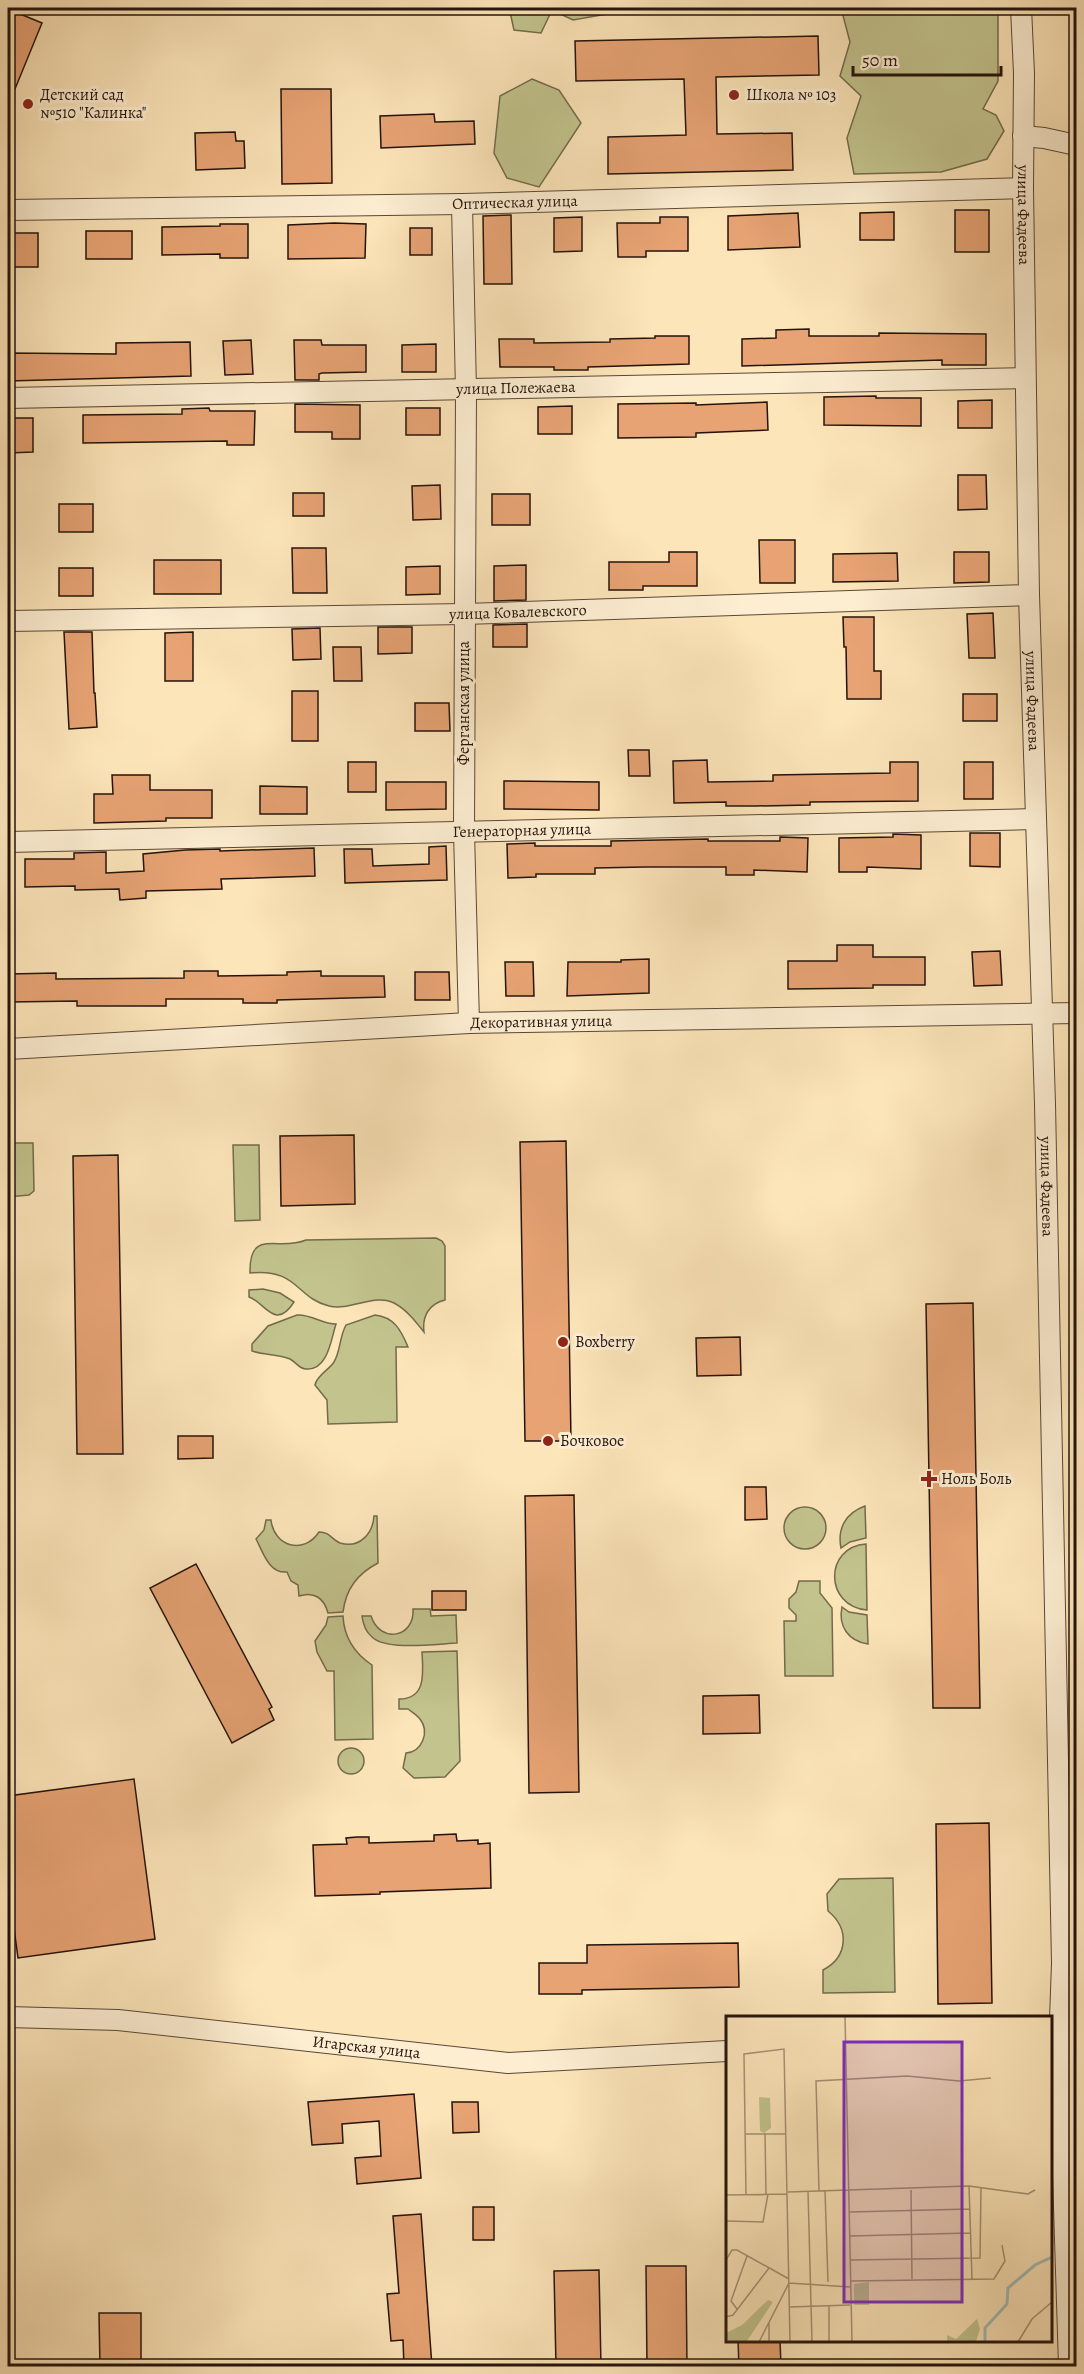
<svg xmlns="http://www.w3.org/2000/svg" width="1084" height="2374" font-family="Alegreya,serif">
<rect width="100%" height="100%" fill="#fce5b9"/>
<filter id="stains"><feTurbulence type="fractalNoise" baseFrequency=".00333" numOctaves="4"/><feColorMatrix values="0 0 0 0 .2 0 0 0 0 .09 0 0 0 0 .02 0 0 0 .5 -.17"/></filter>
<radialGradient id="worn" r=".72"><stop offset=".6" stop-color="#630" stop-opacity="0"/><stop offset="1" stop-color="#630" stop-opacity=".3"/></radialGradient>
<g fill="#c2c38d" stroke="#736b4c" stroke-width="1.5">
<polygon points="515,8 626,8 624,11 573,20 552,10 541,33 514,30 510,12"/>
<polygon points="841,8 998,8 998,81 983,109 996,115 1004,131 987,159 941,172 854,174 847,138 861,96 840,76 850,42"/>
<polygon points="532,79 559,90 581,123 539,187 507,178 494,153 500,96"/>
<polygon points="12,1143 33,1143 34,1191 29,1195 8,1197 8,1192 13,1191"/>
<polygon points="233,1145 259,1145 260,1220 235,1221"/>
<path d="M436 1238 442 1241 445 1246V1300C429 1304 422 1316 424 1332 416 1322 406 1309 394 1303 375 1293 351 1311 329 1306 296 1298 298 1268 250 1273 249 1227 278 1252 306 1240Z"/>
<path d="M263 1289 280 1293 294 1302C275 1332 264 1301 249 1297V1290Z"/>
<path d="M297 1315C311 1314 322 1324 336 1324 331 1339 328 1371 306 1369 299 1369 296 1362 290 1359 278 1354 264 1355 252 1351V1344L268 1326Z"/>
<path d="M375 1315C394 1317 401 1330 408 1347H396L397 1422 328 1424 327 1400 315 1385C317 1375 328 1371 334 1362 341 1350 339 1338 346 1325Z"/>
<path d="M865 1506 866 1538 850 1542 841 1548C837 1528 846 1513 865 1506Z"/>
<circle cx="805" cy="1528" r="21"/>
<path d="M374 1516H377L378 1563C357 1574 346 1589 343 1612L328 1613C324 1598 314 1591 299 1596L298 1585 291 1581 287 1572C269 1574 263 1552 256 1539L264 1530 266 1520H271C274 1547 304 1555 319 1532 330 1532 331 1539 340 1543 360 1549 373 1533 374 1516Z"/>
<path d="M866 1544 867 1610C824 1606 824 1547 866 1544Z"/>
<polygon points="799,1581 820,1581 820,1593 832,1608 833,1676 785,1676 784,1621 796,1621 796,1615 789,1608 789,1599 796,1592"/>
<path d="M842 1607 849 1612 867 1615 868 1644C848 1641 838 1626 842 1607Z"/>
<path d="M413 1609H430L431 1616 456 1615 457 1643C436 1644 386 1651 372 1637 366 1632 363 1624 362 1616H371C380 1644 415 1638 413 1609Z"/>
<path d="M343 1616C344 1638 354 1653 372 1665L373 1739 335 1740 334 1671H327L317 1652 315 1641 326 1625 328 1617Z"/>
<path d="M457 1651 460 1761 445 1777 414 1778 403 1768 406 1753C422 1752 430 1732 420 1719 417 1715 412 1712 408 1709H399V1699C427 1699 423 1672 422 1652Z"/>
<circle cx="351" cy="1761" r="13"/>
<path d="M893 1878 895 1992 823 1993V1970C848 1957 850 1929 828 1911L827 1894 839 1879Z"/>
</g>
<g fill="#e7a374" stroke="#24130b" stroke-width="1.5">
<polygon points="8,9 42,23 8,106"/>
<polygon points="818,36 819,75 716,77 717,134 792,133 793,170 608,174 608,137 686,135 684,79 576,81 575,41"/>
<polygon points="281,89 331,89 332,183 282,184"/>
<polygon points="434,114 435,122 474,121 475,144 381,148 380,116"/>
<polygon points="235,132 236,141 244,141 245,168 196,170 195,133"/>
<rect x="955" y="210" width="34" height="42"/>
<polygon points="894,212 894,240 860,240 860,213"/>
<polygon points="798,213 800,247 728,250 728,216"/>
<polygon points="511,215 512,284 484,284 483,216"/>
<polygon points="582,217 582,251 554,252 554,218"/>
<polygon points="660,217 688,217 688,251 646,251 646,257 618,257 617,223 660,223"/>
<polygon points="334,223 366,224 365,258 288,259 288,225"/>
<polygon points="220,224 248,224 248,258 220,258 220,254 162,255 162,227 220,226"/>
<rect x="410" y="228" width="22" height="27"/>
<rect x="86" y="231" width="46" height="28"/>
<rect x="10" y="233" width="28" height="34"/>
<polygon points="809,329 809,336 879,336 879,333 986,334 986,365 942,365 942,360 742,366 742,339 776,338 776,330"/>
<polygon points="655,336 689,336 689,364 588,367 588,370 554,370 554,367 500,367 499,339 534,339 534,343 610,342 610,339 655,338"/>
<polygon points="251,340 253,374 225,375 223,341"/>
<polygon points="294,340 321,340 322,345 366,345 366,372 322,373 319,374 319,380 295,380"/>
<polygon points="190,342 191,376 8,381 8,353 116,354 116,343"/>
<polygon points="436,344 436,372 402,372 402,345"/>
<polygon points="876,396 876,398 921,398 921,426 824,425 824,397"/>
<polygon points="992,400 992,428 958,428 958,401"/>
<polygon points="767,402 768,430 696,433 696,437 618,438 618,404 696,403 696,405"/>
<polygon points="295,404 360,405 360,439 332,439 332,432 295,432"/>
<polygon points="572,406 572,434 538,434 538,407"/>
<polygon points="209,408 210,411 255,411 254,445 227,445 227,441 83,443 83,415 182,414 182,409"/>
<rect x="406" y="408" width="34" height="27"/>
<polygon points="8,418 33,418 33,452 8,453"/>
<polygon points="958,475 986,475 987,509 958,510"/>
<polygon points="440,485 441,519 413,520 412,486"/>
<rect x="293" y="493" width="31" height="23"/>
<rect x="492" y="494" width="38" height="31"/>
<rect x="59" y="504" width="34" height="28"/>
<polygon points="759,540 795,540 795,583 760,583"/>
<polygon points="292,548 326,548 327,593 293,593"/>
<polygon points="669,552 697,552 697,586 643,586 643,590 609,590 609,562 669,562"/>
<polygon points="954,552 989,552 989,582 954,583"/>
<polygon points="897,553 898,581 833,582 833,554"/>
<rect x="154" y="560" width="67" height="34"/>
<polygon points="526,565 526,600 494,601 494,566"/>
<polygon points="440,566 440,594 406,595 406,567"/>
<rect x="59" y="568" width="34" height="28"/>
<polygon points="993,613 995,658 969,658 967,614"/>
<polygon points="843,617 874,617 874,671 881,671 881,699 847,699 846,647 844,647"/>
<polygon points="527,624 527,647 493,647 493,625"/>
<polygon points="378,627 412,627 412,653 378,654"/>
<polygon points="320,628 321,659 293,660 292,629"/>
<polygon points="64,632 92,632 94,693 95,693 97,727 69,729"/>
<polygon points="193,632 193,681 165,681 165,633"/>
<polygon points="333,647 361,647 362,681 334,681"/>
<rect x="292" y="691" width="26" height="50"/>
<rect x="963" y="694" width="34" height="27"/>
<polygon points="415,703 449,703 450,731 415,731"/>
<polygon points="628,750 649,750 650,776 629,776"/>
<polygon points="707,760 708,782 773,781 773,775 890,773 890,762 918,762 918,801 810,802 810,805 756,806 726,806 726,802 674,803 673,761"/>
<rect x="348" y="762" width="28" height="30"/>
<rect x="964" y="762" width="29" height="37"/>
<polygon points="112,775 150,775 150,790 212,790 212,818 166,818 166,821 94,823 94,794 113,794"/>
<polygon points="504,781 599,782 599,810 504,809"/>
<polygon points="386,782 446,782 446,809 386,810"/>
<polygon points="260,786 307,787 307,814 260,814"/>
<polygon points="970,833 1000,833 1000,867 970,866"/>
<polygon points="893,834 921,835 921,869 867,867 867,872 839,872 839,838 893,837"/>
<polygon points="780,837 808,838 807,872 754,870 754,875 726,875 726,867 645,867 595,868 595,874 536,874 536,877 508,878 507,844 535,843 535,846 611,846 611,841 708,839 708,841 780,841"/>
<polygon points="446,846 447,880 345,883 344,849 372,849 373,866 429,864 429,847"/>
<polygon points="314,848 315,876 221,879 222,889 146,891 146,898 120,900 119,889 75,890 75,886 25,887 25,859 74,859 74,853 106,852 106,873 144,871 143,854 185,850 220,849 220,851"/>
<polygon points="837,945 873,945 873,957 925,957 925,985 873,985 873,988 788,989 788,961 837,961"/>
<polygon points="1000,951 1002,985 974,986 972,952"/>
<polygon points="649,959 649,993 567,996 568,962 621,962 621,960"/>
<polygon points="505,962 533,962 534,996 506,996"/>
<polygon points="184,971 218,971 218,976 287,975 287,972 321,971 321,976 384,976 385,997 277,1000 277,1003 243,1003 243,999 166,999 166,1006 77,1006 77,1001 9,1002 9,974 56,973 56,979 184,978"/>
<polygon points="415,972 449,972 450,1000 415,1000"/>
<polygon points="354,1135 355,1204 281,1206 280,1136"/>
<polygon points="566,1141 571,1441 525,1441 520,1142"/>
<polygon points="118,1155 123,1454 77,1454 73,1156"/>
<polygon points="973,1303 980,1708 933,1708 926,1304"/>
<polygon points="740,1337 741,1375 697,1376 696,1338"/>
<polygon points="178,1436 213,1436 213,1458 178,1459"/>
<polygon points="745,1487 766,1487 767,1519 745,1520"/>
<polygon points="574,1495 579,1792 529,1793 525,1496"/>
<polygon points="196,1564 272,1707 269,1709 274,1720 232,1743 150,1588"/>
<rect x="432" y="1591" width="34" height="19"/>
<polygon points="759,1695 760,1733 703,1734 703,1696"/>
<polygon points="134,1779 155,1939 18,1958 8,1883 8,1796"/>
<polygon points="989,1823 992,2003 938,2004 936,1824"/>
<polygon points="456,1834 457,1841 478,1840 478,1844 490,1843 491,1888 380,1892 380,1894 315,1896 313,1845 347,1844 346,1838 357,1837 369,1837 369,1843 434,1841 434,1835"/>
<polygon points="738,1943 739,1987 582,1990 582,1994 539,1994 539,1963 587,1963 587,1945"/>
<polygon points="414,2094 421,2178 357,2184 355,2158 381,2156 379,2121 342,2124 343,2143 312,2145 308,2102"/>
<polygon points="452,2102 478,2102 479,2132 453,2133"/>
<rect x="473" y="2207" width="21" height="33"/>
<polygon points="421,2214 432,2367 404,2367 403,2340 391,2341 387,2294 399,2293 393,2216"/>
<polygon points="646,2266 686,2266 687,2367 647,2367"/>
<polygon points="599,2270 601,2367 556,2367 554,2271"/>
<polygon points="99,2313 141,2313 141,2367 100,2367"/>
<polygon points="738,2340 780,2340 781,2367 739,2367"/>
</g>
<g fill="none" stroke-linecap="round" stroke-linejoin="round">
<g stroke="#5a4836" stroke-width="22">
<g id="minor">
<path id="s1" d="M1021 8 1024 73 1023 188 1029 595 1045 1104 1062 1963 1059 2048 1069 2366"/>
<polyline points="1023,136 1044,138 1076,145"/>
<polyline points="462,204 466,391 464,832 469,1023"/>
<path id="s2" d="M8 210 462 204 1023 188"/>
<path id="s3" d="M8 398 1025 378"/>
<path id="s4" d="M8 621 465 614 1029 595"/>
<path id="s5" d="M8 842 1036 819"/>
<path id="s6" d="M8 1049 469 1023 1076 1013"/>
<path id="s7" d="M8 2017 118 2020 508 2063 727 2051"/>
</g>
</g>
<use href="#minor" stroke="#fdeed2" stroke-width="20"/>
</g>
<g fill="#8f2418" stroke="#fdeed2" stroke-width="2">
<circle cx="734" cy="95" r="6"/>
<circle cx="28" cy="104" r="6"/>
<circle cx="563" cy="1342" r="6"/>
<circle cx="548" cy="1441" r="6"/>
<path d="M926 1470h6v6h6v6h-6v6h-6v-6h-6v-6h6z"/>
</g>
<g text-anchor="middle" dominant-baseline="central" stroke-width="6" stroke-linejoin="round" paint-order="stroke">
<g font-size="16" fill="#24130b" stroke="#fdeed2" text-anchor="start">
<text x="40" y="95">Детский сад<tspan x="40" dy="18">№510 "Калинка"</tspan></text>
<text x="746" y="95">Школа № 103</text>
<text x="575" y="1342">Boxberry</text>
<text x="560" y="1441">Бочковое</text>
<text x="941" y="1479">Ноль Боль</text>
</g>
<g font-size="16" fill="#24130b" stroke="#fdeed2">
<text stroke="none"><textPath href="#s2" startOffset="507">Оптическая улица</textPath></text>
<text stroke="none"><textPath href="#s1" startOffset="207">улица Фадеева</textPath></text>
<text stroke="none"><textPath href="#s3" startOffset="508">улица Полежаева</textPath></text>
<text stroke="none"><textPath href="#s4" startOffset="510">улица Ковалевского</textPath></text>
<text stroke="none"><textPath href="#s1" startOffset="693">улица Фадеева</textPath></text>
<text transform="translate(464 703) rotate(-90)">Ферганская улица</text>
<text stroke="none"><textPath href="#s5" startOffset="514">Генераторная улица</textPath></text>
<text stroke="none"><textPath href="#s6" startOffset="534">Декоративная улица</textPath></text>
<text stroke="none"><textPath href="#s1" startOffset="1179">улица Фадеева</textPath></text>
<text stroke="none"><textPath href="#s7" startOffset="360">Игарская улица</textPath></text>
</g>
</g>
<g transform="translate(726 2016)">
<rect width="326" height="326" fill="#fce5b9"/>
<path d="M33 81 44 82 45 112 38 117 34 115ZM143 266V289H128V268ZM42 284 47 286 21 325H0V317L16 309ZM251 303 254 313 250 325H221V319L230 323Z" fill="#c2c38d"/>
<path fill="none" stroke="#a2bdb8" stroke-width="3" d="M259 326V312L281 288 282 272 309 249 326 241"/>
<path fill="none" stroke="#a69173" stroke-width="1.5" d="M119 0 126 326M39 117 40 178M20 118H60M243 170 246 263M185 174 186 263M82 175 86 326M93 175 90 65 181 60 233 65 265 62M99 175 102 266M62 176 243 170 302 178 309 174M0 179 61 178M20 179 18 38 58 33 64 326M123 196 244 193M0 205 37 206 42 178M124 220 244 217M0 244 6 234H11L63 263M124 244 254 242 255 171M124 265 268 263 279 245 276 229M63 291 124 289M11 293 5 285 21 240M0 301 7 299 43 252M43 306V326M33 326 63 267 124 271M103 326V289M292 326 306 303 326 286"/>
<path fill="#7b2cbf" fill-opacity="0.15" stroke="#7b2cbf" stroke-width="3" d="M118 26H236V286H118Z"/>
<rect width="326" height="326" fill="none" stroke="#24130b" stroke-width="3"/>
</g>
<rect width="1084" height="2374" fill="none" stroke="#fce5b9" stroke-width="30"/>
<rect x="9" y="9" width="1066" height="2356" fill="none" stroke="#24130b" stroke-width="3"/>
<rect x="15" y="15" width="1054" height="2344" fill="none" stroke="#24130b" stroke-width="1.5"/>
<path d="M853 66v9h148v-9" fill="none" stroke="#24130b" stroke-width="3"/>
<text x="862" y="66" font-size="18" fill="#24130b" stroke="#fdeed2" stroke-width="4.5" paint-order="stroke">50 m</text>
<rect width="100%" height="100%" filter="url(#stains)"/>
<rect width="100%" height="100%" fill="url(#worn)"/>
</svg>
